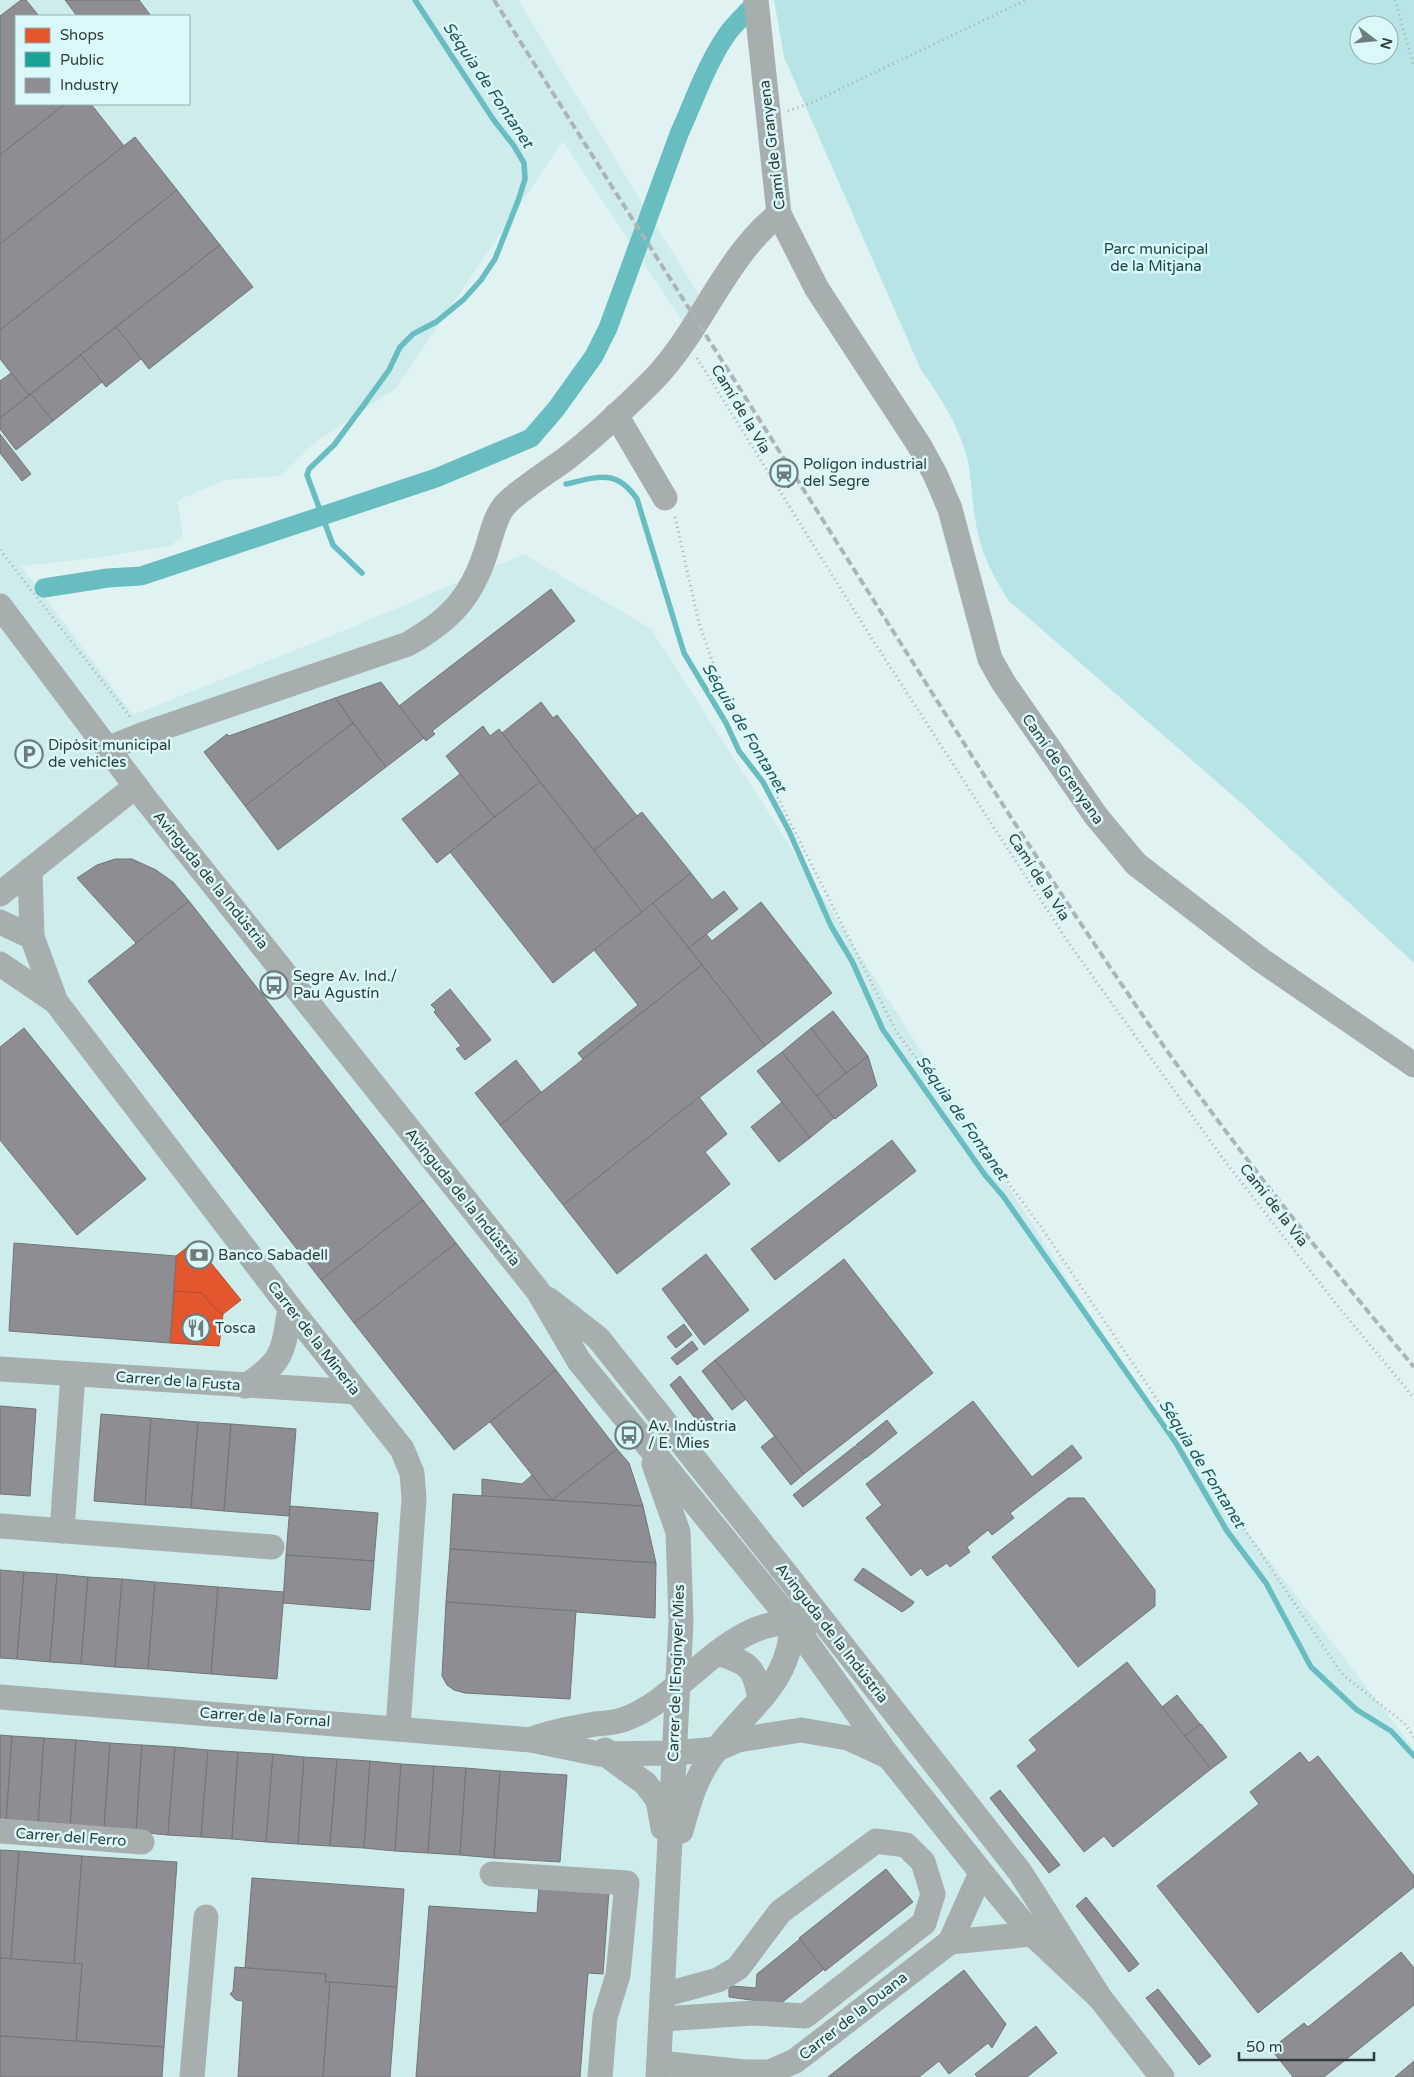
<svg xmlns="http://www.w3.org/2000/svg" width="1414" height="2077" font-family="'Varela Round',sans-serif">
<rect width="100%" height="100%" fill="#e1f2f2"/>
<path fill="#cfecec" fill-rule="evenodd" d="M0 0H518L703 302 686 327 563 141 396 388 312 445 281 476 224 480 177 501 183 535 172 545 97 558 21 566 133 715 348 629 524 554 651 629 1139 1391 1414 1749V2077H0ZM16 16H189V104H16Z"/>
<path fill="#b7e4e5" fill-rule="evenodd" d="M774 0H1414V963L1240 802 1009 601C995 580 982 555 977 529 972 507 972 483 968 461 960 428 941 397 921 370L784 57ZM1359 25H1389V55H1359Z"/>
<g fill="#e4572e" stroke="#ae4f32">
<polygon points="194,1242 241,1300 223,1314 214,1308 202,1293 174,1291 176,1256"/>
<polygon points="174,1291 202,1293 214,1308 223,1314 219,1346 170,1343"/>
</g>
<polygon fill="#17a398" stroke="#1e847c" points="779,461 794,484 788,488 773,465"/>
<g fill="#8d8d92" stroke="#717578">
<polygon points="21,0 26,0 39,16 16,16 16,104 65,104 0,155 0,16"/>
<polygon points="65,0 139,0 151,16 77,16"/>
<polygon points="65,104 91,104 124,146 0,244 0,155"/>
<polygon points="135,137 177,190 0,330 0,244"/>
<polygon points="177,190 220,245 29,395 0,359 0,330"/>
<polygon points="220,245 253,287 149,369 116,327"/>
<polygon points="116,327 141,359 106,387 81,355"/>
<polygon points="81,355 102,382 53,421 31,394"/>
<polygon points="11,373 29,395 0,418 0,381"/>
<polygon points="31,394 53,421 16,450 0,429 0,418"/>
<polygon points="0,434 31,474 22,481 0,453"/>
<polygon points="551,589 575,621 432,731 435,734 426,741 399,706"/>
<polygon points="381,682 424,738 386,767 335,698"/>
<polygon points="335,698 353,723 245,806 204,752 227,734 229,736"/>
<polygon points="541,702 553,718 557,715 637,816 594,850 502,733"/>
<polygon points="353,723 386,767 278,850 245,806"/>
<polygon points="483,726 490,736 499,729 540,782 494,817 446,756"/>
<polygon points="460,774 494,817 437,863 402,819"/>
<polygon points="540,782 642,912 553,983 450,852"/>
<polygon points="642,812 691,873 642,912 594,850"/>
<polygon points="115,859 132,859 156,870 173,882 189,901 136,943 77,878 97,865"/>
<polygon points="691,873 712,900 724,891 738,909 689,948 653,903"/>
<polygon points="189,901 423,1200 321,1280 88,981"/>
<polygon points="761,902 832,993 765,1046 689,948 706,934 712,941"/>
<polygon points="653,903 702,965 583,1059 578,1053 638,1005 594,950"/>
<polygon points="702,965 765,1046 563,1205 500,1125"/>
<polygon points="450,989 491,1040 465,1060 456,1049 461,1046 434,1012 436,1010 431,1005"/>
<polygon points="833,1011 868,1056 846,1073 811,1028"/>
<polygon points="24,1028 146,1179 77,1235 0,1140 0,1047"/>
<polygon points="811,1028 846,1073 817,1096 782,1052"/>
<polygon points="782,1052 834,1118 810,1138 757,1071"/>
<polygon points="868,1056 877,1086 835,1119 817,1096"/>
<polygon points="516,1060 541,1092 500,1125 475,1093"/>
<polygon points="699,1097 727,1134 705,1152 730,1184 617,1274 563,1205"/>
<polygon points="782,1102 810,1138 779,1162 751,1127"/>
<polygon points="892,1140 916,1171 775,1280 751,1249"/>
<polygon points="423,1200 456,1243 354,1323 321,1280"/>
<polygon points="14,1243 176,1256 170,1343 9,1331"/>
<polygon points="456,1243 556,1370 454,1450 354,1323"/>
<polygon points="706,1254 749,1310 704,1345 662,1289"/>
<polygon points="844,1259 933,1373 804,1474 715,1360"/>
<polygon points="684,1324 692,1335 676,1348 667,1337"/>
<polygon points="692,1341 698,1349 677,1365 671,1358"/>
<polygon points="715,1360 746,1399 732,1410 702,1371"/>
<polygon points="556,1370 617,1449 552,1500 490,1422"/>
<polygon points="680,1376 714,1420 703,1429 670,1385"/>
<polygon points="973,1401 1032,1477 1072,1445 1082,1458 1010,1513 1014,1518 992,1535 988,1530 967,1547 970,1552 950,1567 947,1563 927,1576 921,1568 911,1576 866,1518 882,1505 866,1484"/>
<polygon points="0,1406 36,1409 30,1496 0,1494"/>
<polygon points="101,1414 151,1418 145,1505 94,1501"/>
<polygon points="151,1418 198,1422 191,1508 145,1505"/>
<polygon points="887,1420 897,1433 866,1458 856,1445"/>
<polygon points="198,1422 231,1424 224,1511 191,1508"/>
<polygon points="231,1424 296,1429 289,1516 224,1511"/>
<polygon points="775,1436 804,1474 791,1485 761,1447"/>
<polygon points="855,1446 865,1458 803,1507 793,1495"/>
<polygon points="617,1449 629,1463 643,1506 552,1500"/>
<polygon points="532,1475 552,1500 482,1496 482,1479 522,1484"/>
<polygon points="453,1494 643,1506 656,1563 450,1549"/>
<polygon points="1068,1498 1084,1498 1155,1590 1155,1606 1078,1667 992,1557"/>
<polygon points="290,1506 378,1513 374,1561 286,1555"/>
<polygon points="450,1549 656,1563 655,1618 446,1602"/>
<polygon points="286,1555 374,1561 370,1610 283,1603"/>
<polygon points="863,1568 914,1602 912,1605 902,1612 854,1580"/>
<polygon points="0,1570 24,1572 17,1659 0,1658"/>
<polygon points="24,1572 57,1574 50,1662 17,1659"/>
<polygon points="57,1574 88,1577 81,1664 50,1662"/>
<polygon points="88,1577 122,1579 115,1667 81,1664"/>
<polygon points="122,1579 155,1582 148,1669 115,1667"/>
<polygon points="155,1582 218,1587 211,1674 148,1669"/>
<polygon points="218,1587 284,1592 277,1679 211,1674"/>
<polygon points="446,1602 576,1611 570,1699 465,1693 454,1690 447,1685 442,1676"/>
<polygon points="1127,1662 1211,1769 1113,1847 1104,1836 1084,1852 1017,1766 1037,1750 1029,1740"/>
<polygon points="1177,1695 1200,1724 1185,1736 1162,1707"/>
<polygon points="1201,1724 1227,1757 1211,1769 1185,1736"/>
<polygon points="0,1735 12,1736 6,1823 0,1823"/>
<polygon points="12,1736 44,1738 38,1825 6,1823"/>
<polygon points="44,1738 76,1740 70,1828 38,1825"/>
<polygon points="76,1740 110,1743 104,1830 70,1828"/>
<polygon points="110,1743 142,1745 136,1832 104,1830"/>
<polygon points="142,1745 175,1747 168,1835 136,1832"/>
<polygon points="175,1747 208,1750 201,1837 168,1835"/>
<polygon points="208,1750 238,1752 232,1839 201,1837"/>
<polygon points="238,1752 273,1754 266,1842 232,1839"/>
<polygon points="1300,1752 1309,1763 1318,1756 1414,1876 1414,1887 1258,2013 1157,1886 1259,1804 1250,1792"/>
<polygon points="273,1754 304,1757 298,1844 266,1842"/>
<polygon points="304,1757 337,1759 330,1846 298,1844"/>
<polygon points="337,1759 370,1761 364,1848 330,1846"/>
<polygon points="370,1761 401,1764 395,1851 364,1848"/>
<polygon points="401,1764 434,1766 428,1853 395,1851"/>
<polygon points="434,1766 466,1768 460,1855 428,1853"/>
<polygon points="466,1768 500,1771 494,1858 460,1855"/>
<polygon points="500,1771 567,1775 560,1862 494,1858"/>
<polygon points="1000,1790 1060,1865 1049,1873 990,1798"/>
<polygon points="0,1850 19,1851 11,1959 0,1958"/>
<polygon points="19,1851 82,1856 74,1964 11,1959"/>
<polygon points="82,1856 177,1862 164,2047 76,2041 82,1964 74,1964"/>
<polygon points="886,1869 913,1902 825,1971 799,1938"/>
<polygon points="252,1878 404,1889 397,1987 325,1982 326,1974 245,1968"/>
<polygon points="539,1886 609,1891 603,1974 588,1973 580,2077 416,2077 429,1906 537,1913"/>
<polygon points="1086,1897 1139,1964 1129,1972 1076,1906"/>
<polygon points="800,1939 824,1969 780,2004 729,1997 729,1988 733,1986 756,1988 757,1974"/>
<polygon points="1401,1952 1414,1968 1414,2005 1324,2077 1293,2077 1271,2049 1304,2023 1308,2027"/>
<polygon points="0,1958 82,1964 76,2041 0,2036"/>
<polygon points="235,1967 326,1974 325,1982 330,1982 323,2077 238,2077 243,2001 236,2000 230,1994 233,1991"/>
<polygon points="964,1970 1006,2024 992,2048 988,2043 949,2074 939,2061 919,2077 828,2077"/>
<polygon points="330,1982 397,1987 390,2077 323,2077"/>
<polygon points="1158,1989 1211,2056 1199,2065 1146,1998"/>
<polygon points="1036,2026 1057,2053 1027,2077 977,2077 975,2074"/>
<polygon points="0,2036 164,2047 162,2077 0,2077"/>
<polygon points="1414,2061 1414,2077 1395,2077"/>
</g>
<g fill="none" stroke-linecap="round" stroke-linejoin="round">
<g stroke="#68bdc0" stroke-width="5.5">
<path d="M566 484C598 477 616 468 637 499L684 653 726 723 739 751 763 782 789 831 831 926 852 961 883 1030 985 1175 1003 1196 1176 1443 1227 1531 1266 1583 1311 1667 1357 1710 1391 1731 1414 1756"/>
<polyline points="362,573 333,545 307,475 309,469 334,445 363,406 389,370 400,347 413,334 436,322 464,299 481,280 495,259 518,201 525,179 524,163 514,146 493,119 415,0"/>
</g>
<path stroke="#68bdc0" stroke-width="19" d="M44 588 108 578 141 576 436 478 531 438 556 409 594 356 608 328 679 134C694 101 709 57 731 29 740 19 749 10 758 0"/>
<g stroke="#a9b1b1" stroke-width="3" stroke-dasharray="1 4" stroke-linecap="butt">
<polyline points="1395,0 1414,67"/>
<polyline points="788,111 811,103 1026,0"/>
<polyline points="697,358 867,631 1068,942 1224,1160 1337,1305 1414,1398"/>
<polyline points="675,517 699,623 720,684 896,1031 1041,1227 1342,1674 1404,1723 1414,1737"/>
<polyline points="0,550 131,718"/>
</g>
<g stroke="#a7aeae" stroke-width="25">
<polyline points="756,0 779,214 817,289 919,445 935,474 950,509 990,659 1003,682 1096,816 1136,864 1261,960 1414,1065"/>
<polyline points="616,415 665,498"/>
<polyline points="0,606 147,801 538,1291 579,1361 792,1622 889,1757 997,1892 1032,1934 1100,1998"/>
<path d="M109 748 144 734 408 644C450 620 471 598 486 552 491 537 494 519 504 506 518 490 550 471 567 458 598 434 627 406 654 379 702 329 724 258 779 214"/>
<polyline points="30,870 32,937 56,1002 290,1308 402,1449 412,1473 414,1498 398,1728"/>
<polyline points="0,894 136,786"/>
<polyline points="0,922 32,937"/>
<polyline points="0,964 56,1002"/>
<polyline points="548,1299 598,1338 790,1579 1020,1872 1100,1998 1162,2077"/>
<polyline points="0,1369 356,1392"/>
<path d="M245 1386C284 1362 283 1351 290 1308"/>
<polyline points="654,1464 678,1532 681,1621 658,2077"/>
<polyline points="0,1526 272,1547"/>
<polyline points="62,1531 73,1374"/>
<path d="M718 1653C749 1664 754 1665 760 1699"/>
<polyline points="0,1697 531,1740 599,1754 674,1753 717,1749 738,1740 801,1730 848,1738 889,1757"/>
<path d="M535 1738C555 1731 574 1728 595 1724 604 1723 616 1723 625 1719 686 1697 734 1608 806 1625"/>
<polyline points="605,1750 605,1754 645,1783 658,1800 663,1828"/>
<polyline points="0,1831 142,1842"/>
<path d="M681 1831C688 1806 694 1782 709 1760 743 1708 795 1686 792 1615"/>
<polyline points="492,1874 627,1883 618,1975 605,2017 600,2077"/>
<polyline points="950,1942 1032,1934"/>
<polyline points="662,2019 753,2013 805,2016 924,1923 933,1894 923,1862 906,1845 876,1841 780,1912 738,1968 718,1980 663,1995"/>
<polyline points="659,2063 745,2072 770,2072 795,2061 950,1942 981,1873"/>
<polyline points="192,2077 206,1917"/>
</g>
<path stroke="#abb5b5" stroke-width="4" stroke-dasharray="8 4" stroke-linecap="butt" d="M494 0 1003 805C1056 887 1110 968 1165 1048 1243 1158 1328 1264 1414 1367"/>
</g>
<defs>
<g id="station-ring" transform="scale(1.4375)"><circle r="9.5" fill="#daf8f9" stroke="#6e7c7c" stroke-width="1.5"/><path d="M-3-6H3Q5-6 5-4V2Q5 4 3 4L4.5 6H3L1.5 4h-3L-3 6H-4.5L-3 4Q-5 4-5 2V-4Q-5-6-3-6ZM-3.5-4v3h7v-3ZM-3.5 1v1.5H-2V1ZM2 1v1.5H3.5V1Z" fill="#6e7c7c"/></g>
<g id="parking-ring" transform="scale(1.4375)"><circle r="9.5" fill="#daf8f9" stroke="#6e7c7c" stroke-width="1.5"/><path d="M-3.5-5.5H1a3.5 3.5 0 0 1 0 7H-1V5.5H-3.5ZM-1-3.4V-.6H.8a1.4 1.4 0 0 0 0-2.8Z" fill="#6e7c7c"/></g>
<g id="bus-ring" transform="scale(1.4375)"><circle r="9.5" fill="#daf8f9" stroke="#6e7c7c" stroke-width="1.5"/><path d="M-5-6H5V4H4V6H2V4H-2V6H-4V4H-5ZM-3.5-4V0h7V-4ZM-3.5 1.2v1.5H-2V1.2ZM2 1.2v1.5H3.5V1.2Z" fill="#6e7c7c"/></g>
<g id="bank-ring" transform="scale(1.4375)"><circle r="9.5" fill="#daf8f9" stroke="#6e7c7c" stroke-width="1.5"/><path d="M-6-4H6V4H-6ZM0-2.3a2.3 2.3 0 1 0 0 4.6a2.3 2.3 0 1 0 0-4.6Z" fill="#6e7c7c"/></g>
<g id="restaurant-ring" transform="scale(1.4375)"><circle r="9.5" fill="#daf8f9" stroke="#6e7c7c" stroke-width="1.5"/><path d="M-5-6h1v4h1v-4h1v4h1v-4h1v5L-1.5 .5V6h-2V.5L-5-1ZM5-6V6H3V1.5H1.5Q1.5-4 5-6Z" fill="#6e7c7c"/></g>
</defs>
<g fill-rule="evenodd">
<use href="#station-ring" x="784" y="473"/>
<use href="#parking-ring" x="29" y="754"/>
<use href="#bus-ring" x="274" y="985"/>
<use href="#bank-ring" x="199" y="1255"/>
<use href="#restaurant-ring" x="196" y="1328"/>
<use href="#bus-ring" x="629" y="1435"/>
</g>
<g text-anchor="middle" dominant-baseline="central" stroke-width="5" stroke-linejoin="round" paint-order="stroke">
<g font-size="15" fill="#303c3c" stroke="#daf8f9">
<text transform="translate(772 145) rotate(-97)">Camí de Granyena</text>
<text transform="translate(741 409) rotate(59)">Camí de la Via</text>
<text transform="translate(1063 769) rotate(55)">Camí de Grenyana</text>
<text transform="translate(1039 877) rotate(57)">Camí de la Via</text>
<text transform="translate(211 880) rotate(51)">Avinguda de la Indústria</text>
<text transform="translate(463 1197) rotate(51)">Avinguda de la Indústria</text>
<text transform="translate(1274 1205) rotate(52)">Camí de la Via</text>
<text transform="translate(314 1338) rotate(52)">Carrer de la Mineria</text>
<text transform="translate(178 1381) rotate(4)">Carrer de la Fusta</text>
<text transform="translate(832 1633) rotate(52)">Avinguda de la Indústria</text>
<text transform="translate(676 1673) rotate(-88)">Carrer de l'Enginyer Mies</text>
<text transform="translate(265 1717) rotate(4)">Carrer de la Fornal</text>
<text transform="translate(71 1837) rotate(4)">Carrer del Ferro</text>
<text transform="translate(853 2016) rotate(-38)">Carrer de la Duana</text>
</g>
<g font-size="15" fill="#164849" stroke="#daf8f9">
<text x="1156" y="249">Parc municipal<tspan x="1156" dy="17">de la Mitjana</tspan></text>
</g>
<g font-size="15" fill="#303c3c" stroke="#daf8f9" text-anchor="start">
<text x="803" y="464">Polígon industrial<tspan x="803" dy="17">del Segre</tspan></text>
<text x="48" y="745">Dipòsit municipal<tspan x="48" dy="17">de vehicles</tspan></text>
<text x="293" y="976">Segre Av. Ind./<tspan x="293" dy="17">Pau Agustín</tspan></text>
<text x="218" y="1255">Banco Sabadell</text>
<text x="215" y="1328">Tosca</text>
<text x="648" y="1426">Av. Indústria<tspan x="648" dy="17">/ E. Mies</tspan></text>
</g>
<g font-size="16" font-style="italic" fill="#255557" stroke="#daf8f9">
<text transform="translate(488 85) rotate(56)">Séquia de Fontanet</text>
<text transform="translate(744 728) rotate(59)">Séquia de Fontanet</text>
<text transform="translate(962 1118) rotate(55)">Séquia de Fontanet</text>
<text transform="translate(1202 1464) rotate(58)">Séquia de Fontanet</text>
</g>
</g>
<rect x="15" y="15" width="175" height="90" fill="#daf8f9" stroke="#96adad"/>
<rect x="25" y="28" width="25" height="15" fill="#e4572e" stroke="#96adad"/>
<text x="60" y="40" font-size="15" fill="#303c3c">Shops</text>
<rect x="25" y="52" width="25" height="15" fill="#17a398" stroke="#96adad"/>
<text x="60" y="65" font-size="15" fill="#303c3c">Public</text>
<rect x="25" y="78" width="25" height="15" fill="#8d8d92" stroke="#96adad"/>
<text x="60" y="90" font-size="15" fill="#303c3c">Industry</text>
<g transform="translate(1374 40) rotate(106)"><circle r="24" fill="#daf8f9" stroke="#96adad"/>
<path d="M0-4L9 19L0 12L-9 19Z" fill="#6e7c7c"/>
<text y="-8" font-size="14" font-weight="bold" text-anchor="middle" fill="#303c3c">N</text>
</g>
<path d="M1239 2052v8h135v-8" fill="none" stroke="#303c3c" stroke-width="2.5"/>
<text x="1246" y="2052" font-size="15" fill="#303c3c" stroke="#daf8f9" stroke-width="4" paint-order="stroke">50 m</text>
</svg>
